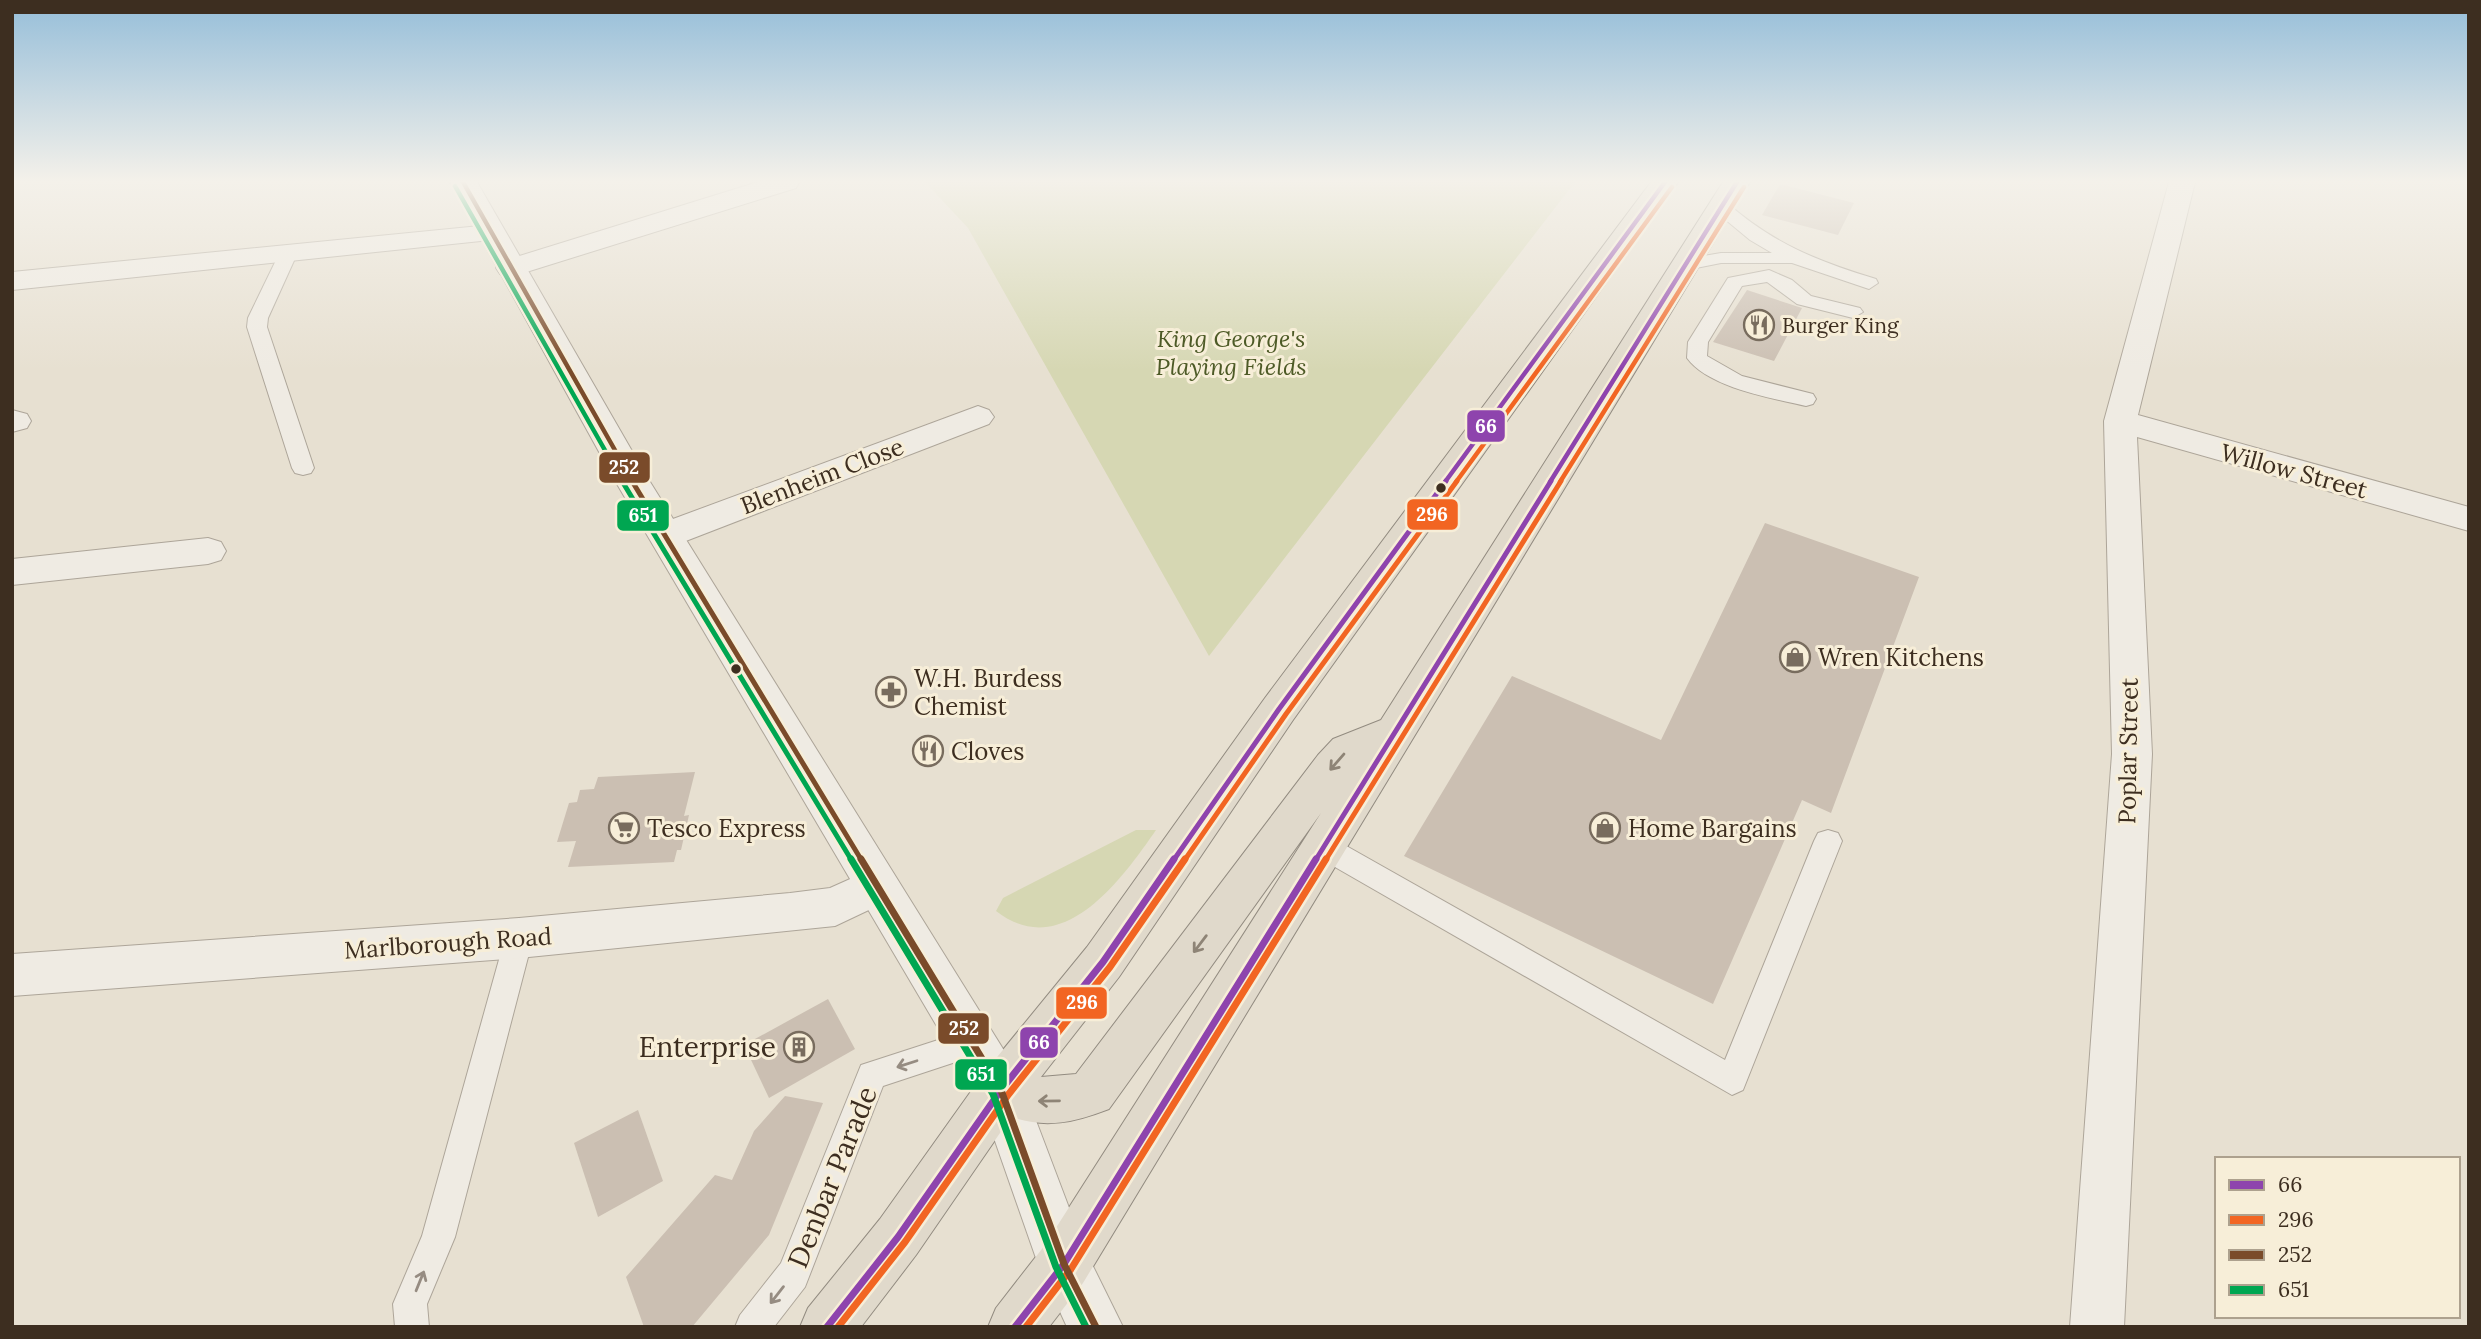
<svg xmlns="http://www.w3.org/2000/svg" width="2481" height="1339" font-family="Lora,serif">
<rect width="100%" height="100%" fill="#e7e0d1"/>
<g fill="#d6d7b3">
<polygon points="925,182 1575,182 1209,656 968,228"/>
<path d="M1136 830H1156C1122 879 1062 963 996 911L1003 898Z"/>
</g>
<g fill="#cbbfb2">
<polygon points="1780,184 1854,203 1838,235 1762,215"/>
<polygon points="1747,290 1802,308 1774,361 1713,342"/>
<polygon points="1765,523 1919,577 1831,813 1802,800 1713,1004 1404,856 1512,676 1661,740"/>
<polygon points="695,772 684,816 689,815 681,850 677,850 674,862 568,867 576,841 557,842 569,803 577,802 580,790 594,789 598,777"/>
<polygon points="828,999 855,1049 769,1098 744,1045"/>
<polygon points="785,1096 823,1103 769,1235 692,1327 644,1327 626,1277 715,1175 732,1180 754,1131"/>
<polygon points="638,1110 663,1181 598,1217 574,1143"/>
</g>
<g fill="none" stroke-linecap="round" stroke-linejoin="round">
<g stroke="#ada599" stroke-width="2">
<g id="service">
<path d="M1721 202 1727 203C1774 244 1817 261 1876 279L1878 283 1869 289 1792 263H1721L1686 270 1680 268 1677 264 1680 260 1721 253H1772L1750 240 1715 211 1712 207Z"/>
<polygon points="288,249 297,254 268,318 267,327 314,468 311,473 303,475 295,473 292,468 247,327 248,318 279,254"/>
<path d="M1769 270 1792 280 1811 296 1860 308 1863 312 1853 318 1797 304 1767 282 1742 286 1708 342 1707 356 1742 376 1813 394 1816 399 1813 404 1806 406C1772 398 1709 388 1687 358L1688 342 1728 278Z"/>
<polygon points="1828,830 1838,833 1842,841 1743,1090 1732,1095 1314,855 1310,847 1314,839 1324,835 1334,839 1725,1060 1814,841 1818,833"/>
<polygon points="519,925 529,929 533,938 455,1237 427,1304 429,1327 395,1327 393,1304 422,1236 505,938 509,929"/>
<polygon points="972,1029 983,1033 987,1043 983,1053 883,1086 805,1287 774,1327 735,1327 740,1315 781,1263 861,1065"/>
</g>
</g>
<g stroke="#ada599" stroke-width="2">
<g id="minor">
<polygon points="758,182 799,182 796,188 520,274 510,277 500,274 496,268 500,262"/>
<polygon points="2169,182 2195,182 2138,415 2469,507 2469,531 2137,437 2152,754 2124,1327 2070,1327 2112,754 2104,421"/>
<polygon points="490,225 500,227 504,233 500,239 12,290 12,272"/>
<polygon points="978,406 989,410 994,417 989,424 678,544 666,547 654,544 648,535 654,526"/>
<polygon points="12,410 27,414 31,421 27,428 12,432"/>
<polygon points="208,538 221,542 226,551 221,560 208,564 12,585 12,559"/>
<polygon points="877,867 892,873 899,886 892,899 835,926 519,958 12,996 12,954 519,918 790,893 830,888"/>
</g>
</g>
<g stroke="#ada599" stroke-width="2">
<polygon id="tertiary" points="450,182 477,182 647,477 1018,1073 1085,1250 1123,1327 1067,1327 1038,1264 981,1101 614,479"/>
</g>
<g stroke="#928b80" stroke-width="2">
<path id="trunk" d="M1651 182H1678L1293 720 1119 977 1041 1077 1076 1074 1318 755 1333 739 1381 720 1723 182H1750L1083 1283 1049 1327H988L996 1308 1045 1245 1321 813 1109 1109C1075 1122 1047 1129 1011 1117L916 1255 861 1327H800L808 1308 880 1219 984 1073 1087 947 1265 698Z"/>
</g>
<use href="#service" fill="#efebe3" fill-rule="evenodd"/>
<use href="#minor" fill="#efebe3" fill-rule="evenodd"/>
<use href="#tertiary" fill="#efebe3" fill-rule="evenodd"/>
<use href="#trunk" fill="#e0d9cb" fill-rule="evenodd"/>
<g stroke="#f7eed8" stroke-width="9">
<g id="bus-1-far2">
<polyline points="1445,482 1665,182"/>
<polyline points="1550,482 1737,182"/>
</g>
</g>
<g stroke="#f7eed8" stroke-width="10">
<g id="bus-1-far1">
<polyline points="1173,861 1279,709 1446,481"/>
<polyline points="1315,861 1551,481"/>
</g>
</g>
<g stroke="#f7eed8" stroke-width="12">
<g id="bus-1">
<polyline points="827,1327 898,1237 1001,1090 1103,962 1174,859"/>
<polyline points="1015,1327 1064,1264 1316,859"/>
</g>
</g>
<g stroke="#f7eed8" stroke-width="9">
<g id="bus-2-far2">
<polyline points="1456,482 1672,187"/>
<polyline points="1560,482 1744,187"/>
</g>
</g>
<g stroke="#f7eed8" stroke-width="10">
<g id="bus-2-far1">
<polyline points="1184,861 1286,714 1457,481"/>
<polyline points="1325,861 1561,481"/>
</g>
</g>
<g stroke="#f7eed8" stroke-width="12">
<g id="bus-2">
<polyline points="838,1327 905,1242 1008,1095 1110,967 1185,859"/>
<polyline points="1026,1327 1071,1269 1326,859"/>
</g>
</g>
<g stroke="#f7eed8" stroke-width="9">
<polyline id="bus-3-far2" points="463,182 633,482"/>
</g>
<g stroke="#f7eed8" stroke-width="10">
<polyline id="bus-3-far1" points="632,481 862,861"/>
</g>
<g stroke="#f7eed8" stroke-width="12">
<polyline id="bus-3" points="861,859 1001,1090 1064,1264 1096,1327"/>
</g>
<g stroke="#f7eed8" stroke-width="9">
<polyline id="bus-4-far2" points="455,186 623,482"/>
</g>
<g stroke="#f7eed8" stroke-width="10">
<polyline id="bus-4-far1" points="622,481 852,861"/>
</g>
<g stroke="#f7eed8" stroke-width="12">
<polyline id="bus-4" points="851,859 993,1094 1056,1267 1086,1327"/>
</g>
<use href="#bus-1-far2" stroke="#8e44ad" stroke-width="4.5"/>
<use href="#bus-1-far1" stroke="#8e44ad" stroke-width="5"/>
<use href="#bus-1" stroke="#8e44ad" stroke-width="7"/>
<use href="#bus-2-far2" stroke="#f26522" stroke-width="4.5"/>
<use href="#bus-2-far1" stroke="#f26522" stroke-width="5"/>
<use href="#bus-2" stroke="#f26522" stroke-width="7"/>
<use href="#bus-3-far2" stroke="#7a4b2a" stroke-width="4.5"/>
<use href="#bus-3-far1" stroke="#7a4b2a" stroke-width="5"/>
<use href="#bus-3" stroke="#7a4b2a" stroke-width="7"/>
<use href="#bus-4-far2" stroke="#00a651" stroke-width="4.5"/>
<use href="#bus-4-far1" stroke="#00a651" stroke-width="5"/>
<use href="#bus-4" stroke="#00a651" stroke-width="7"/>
</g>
<defs><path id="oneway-shaft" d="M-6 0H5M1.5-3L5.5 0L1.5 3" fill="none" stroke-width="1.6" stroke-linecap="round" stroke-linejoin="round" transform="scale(1.75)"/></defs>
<g stroke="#8e8476">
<use href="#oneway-shaft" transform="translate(1337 762) rotate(131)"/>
<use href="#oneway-shaft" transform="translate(1200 944) rotate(127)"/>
<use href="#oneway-shaft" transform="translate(1049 1101) rotate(179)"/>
</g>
<g stroke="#968c82">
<use href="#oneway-shaft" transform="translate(907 1064) rotate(162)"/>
<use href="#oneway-shaft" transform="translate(420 1281) rotate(-68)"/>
<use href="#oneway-shaft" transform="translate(777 1295) rotate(128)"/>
</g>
<linearGradient id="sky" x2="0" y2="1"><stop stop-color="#96bed9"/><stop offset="0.49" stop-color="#f4f1ea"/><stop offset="1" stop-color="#f4f1ea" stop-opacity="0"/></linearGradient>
<rect width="2481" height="370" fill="url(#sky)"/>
<defs>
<g id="restaurant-ring" transform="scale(1.575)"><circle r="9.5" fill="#f7eed8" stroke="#786c5e" stroke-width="1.5"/><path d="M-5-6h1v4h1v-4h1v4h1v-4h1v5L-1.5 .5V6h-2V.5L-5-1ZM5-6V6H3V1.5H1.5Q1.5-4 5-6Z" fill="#786c5e"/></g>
<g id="shop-ring" transform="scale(1.575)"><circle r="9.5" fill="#f7eed8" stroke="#786c5e" stroke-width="1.5"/><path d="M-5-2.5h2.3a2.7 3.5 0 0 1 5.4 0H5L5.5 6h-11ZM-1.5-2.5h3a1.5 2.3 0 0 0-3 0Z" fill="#786c5e"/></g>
<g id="pharmacy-ring" transform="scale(1.575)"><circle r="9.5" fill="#f7eed8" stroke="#786c5e" stroke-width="1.5"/><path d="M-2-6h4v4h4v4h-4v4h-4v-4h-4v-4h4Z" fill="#786c5e"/></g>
<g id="supermarket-ring" transform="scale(1.575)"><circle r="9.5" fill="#f7eed8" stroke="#786c5e" stroke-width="1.5"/><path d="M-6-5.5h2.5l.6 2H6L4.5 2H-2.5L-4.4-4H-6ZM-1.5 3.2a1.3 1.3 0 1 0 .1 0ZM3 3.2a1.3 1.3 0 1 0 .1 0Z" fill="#786c5e"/></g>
<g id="building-ring" transform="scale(1.575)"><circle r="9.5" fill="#f7eed8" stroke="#786c5e" stroke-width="1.5"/><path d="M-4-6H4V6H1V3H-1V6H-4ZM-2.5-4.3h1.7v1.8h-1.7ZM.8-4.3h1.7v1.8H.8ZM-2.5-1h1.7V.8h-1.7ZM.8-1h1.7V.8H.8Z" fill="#786c5e"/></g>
</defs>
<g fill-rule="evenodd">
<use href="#restaurant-ring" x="1759" y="325"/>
<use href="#shop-ring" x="1795" y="657"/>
<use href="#pharmacy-ring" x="891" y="692"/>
<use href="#restaurant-ring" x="928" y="751"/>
<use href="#supermarket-ring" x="624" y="828"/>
<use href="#shop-ring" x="1605" y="828"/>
<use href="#building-ring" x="799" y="1047"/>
</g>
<g fill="#3d2e20" stroke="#f7eed8" stroke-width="2.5">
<circle cx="1441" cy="488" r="6"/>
<circle cx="736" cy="669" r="6"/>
</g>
<g text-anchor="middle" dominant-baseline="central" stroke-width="6" stroke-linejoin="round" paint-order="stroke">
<g font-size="21" fill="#3d2e20" stroke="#f7eed8" text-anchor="start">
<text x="1782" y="325">Burger King</text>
</g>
<g font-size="24" font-style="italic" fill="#4d5a26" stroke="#f7eed8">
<text x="1231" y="338">King George's<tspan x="1231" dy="28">Playing Fields</tspan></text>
</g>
<g font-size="24" fill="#3d2e20" stroke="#f7eed8">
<text transform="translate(2294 471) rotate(15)">Willow Street</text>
<text transform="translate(822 476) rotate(-21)">Blenheim Close</text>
<text transform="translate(2128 751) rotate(-89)">Poplar Street</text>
<text transform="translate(448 943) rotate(-4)">Marlborough Road</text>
</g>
<g font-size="24" fill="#3d2e20" stroke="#f7eed8" text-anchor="start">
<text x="1818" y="657">Wren Kitchens</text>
<text x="914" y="678">W.H. Burdess<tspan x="914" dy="28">Chemist</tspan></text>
<text x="951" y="751">Cloves</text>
<text x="647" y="828">Tesco Express</text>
<text x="1628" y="828">Home Bargains</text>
</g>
<g font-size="28" fill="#3d2e20" stroke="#f7eed8" text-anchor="end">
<text x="776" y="1047">Enterprise</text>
</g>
<g font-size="28" fill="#3d2e20" stroke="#f7eed8">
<text transform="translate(832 1177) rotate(-68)">Denbar Parade</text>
</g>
</g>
<g stroke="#f7eed8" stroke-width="2.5">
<rect x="1466" y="409" width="40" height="34" rx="7" fill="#8e44ad"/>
<rect x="598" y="451" width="53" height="33" rx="7" fill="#7a4b2a"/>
<rect x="1406" y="498" width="53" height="33" rx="7" fill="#f26522"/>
<rect x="616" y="499" width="54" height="33" rx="7" fill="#00a651"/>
<rect x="1055" y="986" width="53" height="34" rx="7" fill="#f26522"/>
<rect x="937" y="1012" width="53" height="33" rx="7" fill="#7a4b2a"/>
<rect x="1019" y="1026" width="40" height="33" rx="7" fill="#8e44ad"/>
<rect x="954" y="1058" width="54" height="33" rx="7" fill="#00a651"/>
</g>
<g font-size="19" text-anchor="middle" font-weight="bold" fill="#fff">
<text x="1486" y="433">66</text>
<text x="624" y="474">252</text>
<text x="1432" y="521">296</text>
<text x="643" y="522">651</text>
<text x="1082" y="1009">296</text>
<text x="964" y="1035">252</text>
<text x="1039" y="1049">66</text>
<text x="981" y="1081">651</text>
</g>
<rect width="2481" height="1339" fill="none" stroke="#3d2e20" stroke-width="28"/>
<rect x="2215" y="1157" width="245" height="161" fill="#f7eed8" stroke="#ada18e" stroke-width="2"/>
<rect x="2229" y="1180" width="35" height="10" fill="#8e44ad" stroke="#ada18e" stroke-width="2"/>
<text x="2278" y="1192" font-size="21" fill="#3d2e20">66</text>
<rect x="2229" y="1215" width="35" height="10" fill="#f26522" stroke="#ada18e" stroke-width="2"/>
<text x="2278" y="1227" font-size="21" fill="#3d2e20">296</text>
<rect x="2229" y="1250" width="35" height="10" fill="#7a4b2a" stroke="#ada18e" stroke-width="2"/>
<text x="2278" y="1262" font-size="21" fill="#3d2e20">252</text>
<rect x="2229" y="1285" width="35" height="10" fill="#00a651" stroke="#ada18e" stroke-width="2"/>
<text x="2278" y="1297" font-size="21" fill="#3d2e20">651</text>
</svg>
